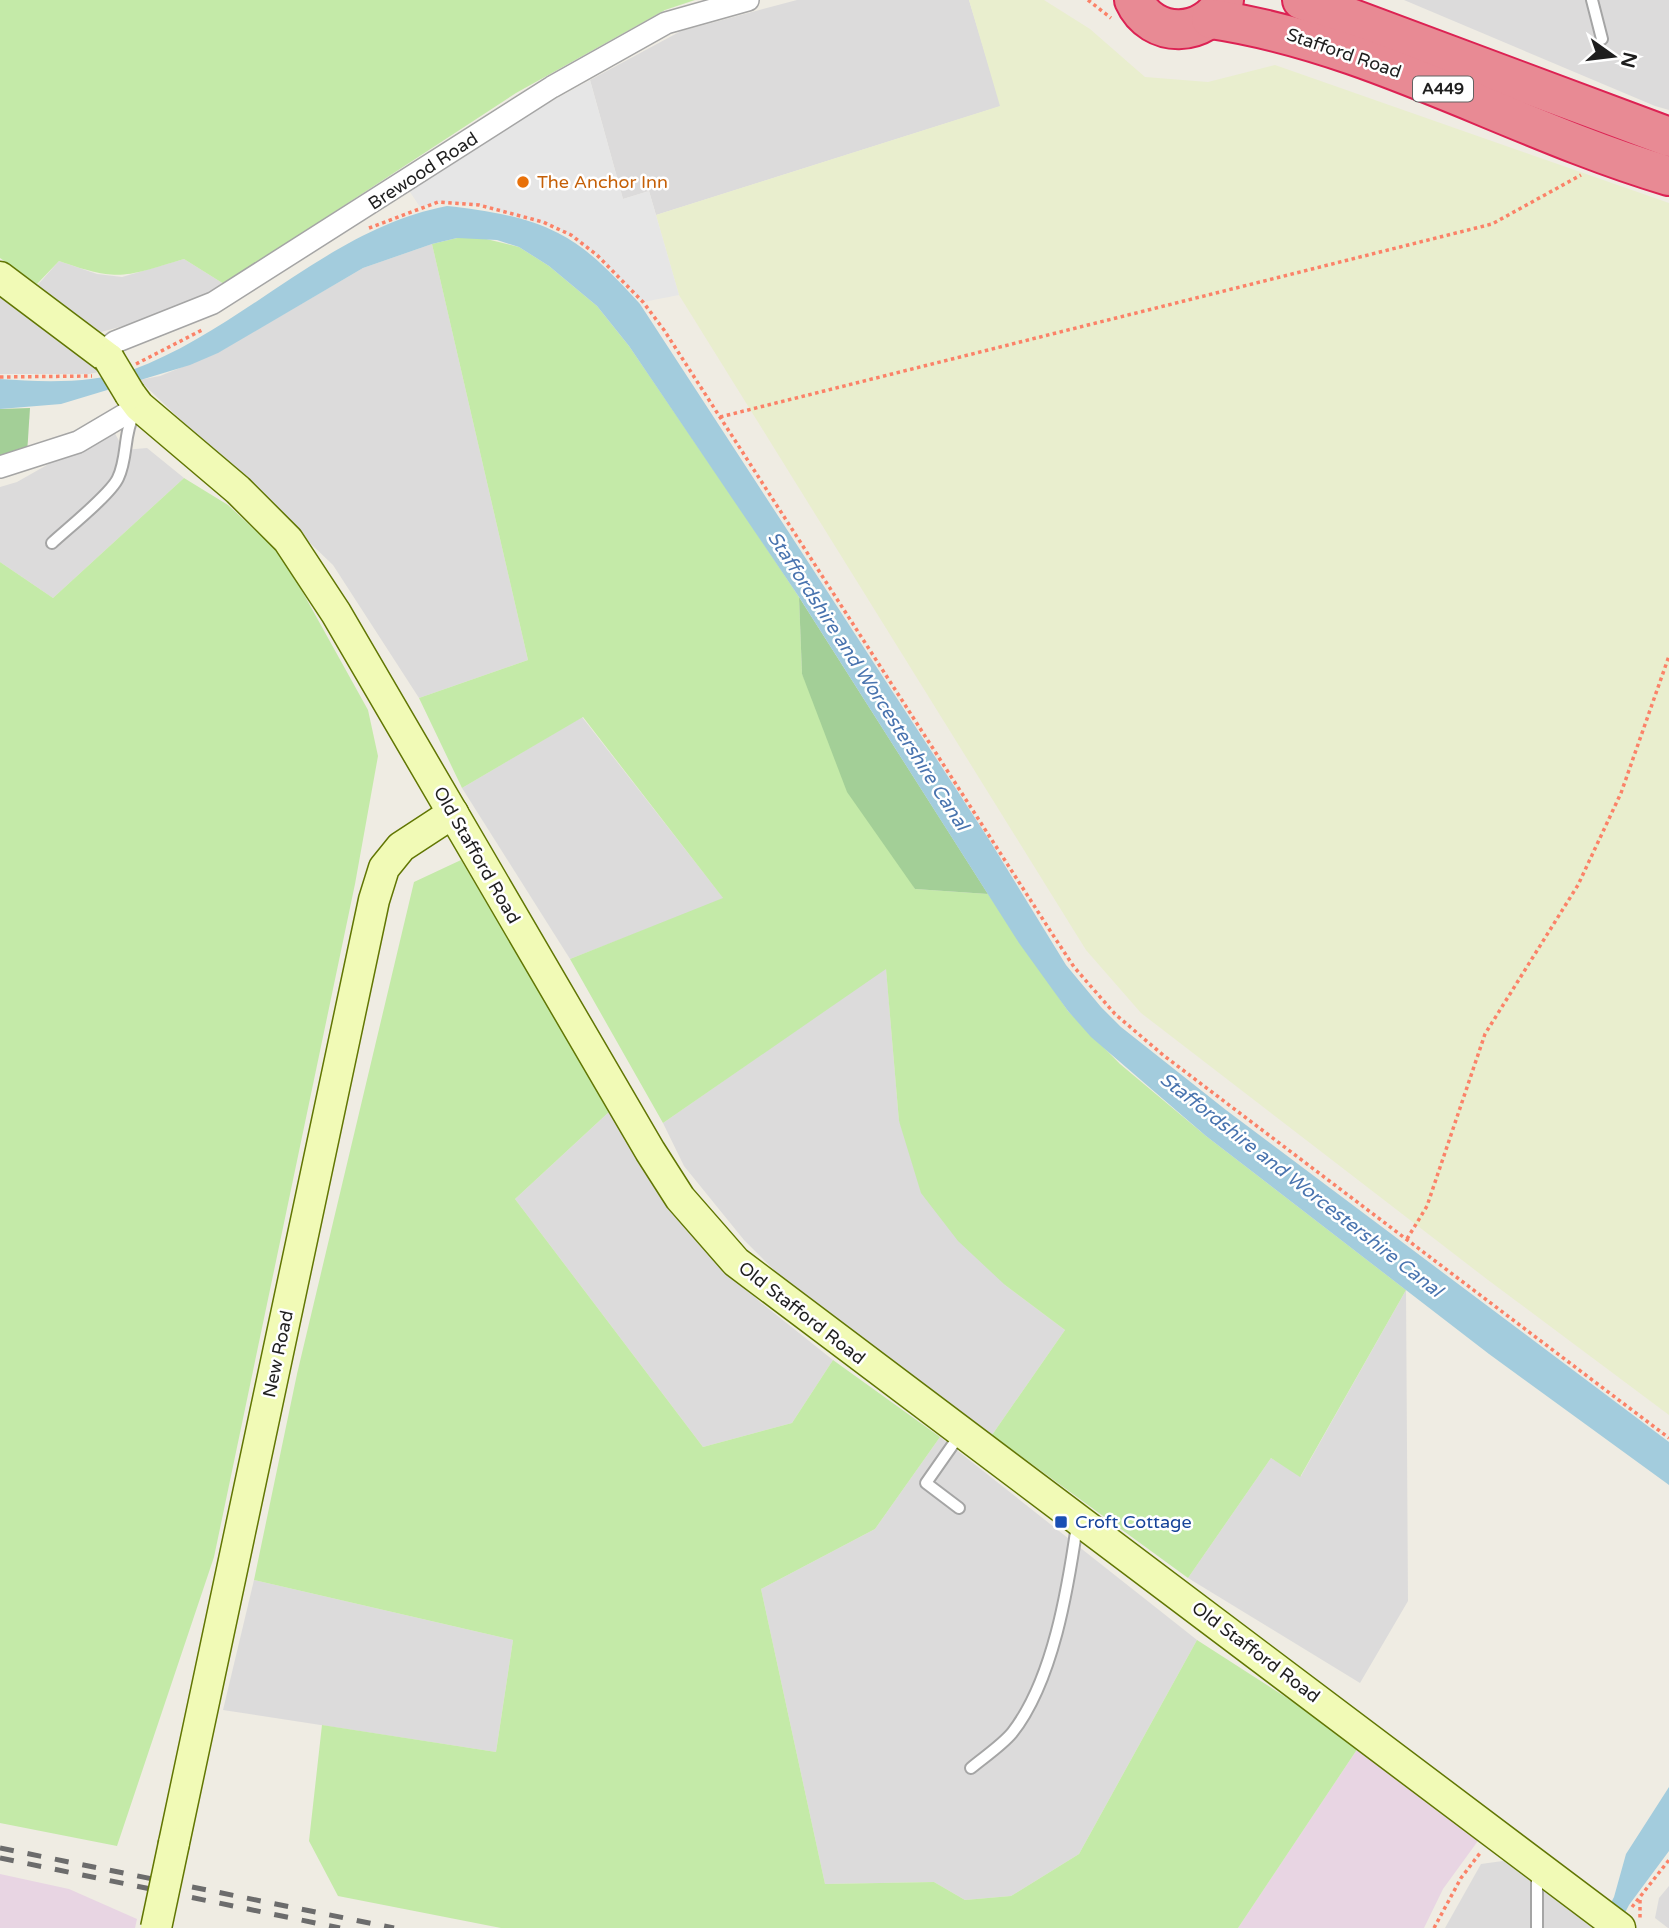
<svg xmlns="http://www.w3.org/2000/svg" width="1669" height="1928" font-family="'Varela Round',sans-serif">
<rect width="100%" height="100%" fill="#efece3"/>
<g fill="#dcdbdb">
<polygon points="797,0 969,0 1001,106 656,215 649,191 623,199 590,80 681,31"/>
<polygon points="1404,0 1669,0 1669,110 1655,106"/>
<polygon points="432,244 528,660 419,698 333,565 139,380 160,376 217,353 363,268"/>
<polygon points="184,259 224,284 175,312 101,332 35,288 59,261 97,274 122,277"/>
<polygon points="0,294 113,369 89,374 0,374"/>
<polygon points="112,428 124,450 147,448 184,478 53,598 0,562 0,487 17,482"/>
<polygon points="582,717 724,899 570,959 462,788"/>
<polygon points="886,968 899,1121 1005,1285 1065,1330 992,1435 788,1284 744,1240 684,1166 663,1123"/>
<polygon points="610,1111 701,1246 760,1302 833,1360 792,1423 703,1447 515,1199"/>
<polygon points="1406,1290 1408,1601 1360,1683 1188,1578 1271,1458 1301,1476"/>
<polygon points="940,1437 1197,1640 1079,1854 1011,1896 965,1900 934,1882 825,1884 761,1589 875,1529"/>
<polygon points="254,1580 513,1640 496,1752 223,1710"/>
<polygon points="1510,1860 1592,1928 1445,1928 1481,1864"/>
<polygon points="1669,1886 1669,1928 1668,1928 1655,1918 1659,1898"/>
</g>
<g fill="#e8d5e3">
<polygon points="1360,1745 1483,1834 1443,1889 1424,1928 1238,1928"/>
<polygon points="0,1874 69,1889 137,1919 135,1928 0,1928"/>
</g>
<polygon fill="#e9eece" points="969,0 1044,0 1090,29 1145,77 1208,82 1275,65 1669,203 1669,1415 1488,1280 1141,1013 1086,950 679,295 656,215 1000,106"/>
<g fill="#c4eaa8">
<path d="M0 0H695L665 10 516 93 224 284 184 259C124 277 119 282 59 261L37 284 0 258Z"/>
<polygon points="478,237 519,247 549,266 597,306 629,346 747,519 799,597 802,674 915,889 988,894 1068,1011 1120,1064 1206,1136 1406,1290 1300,1477 1271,1458 1188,1578 992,1435 1065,1330 1005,1285 958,1241 921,1193 899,1121 886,969 663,1123 570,959 723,898 583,717 462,788 419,698 528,660 432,244 457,238"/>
<polygon points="184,478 228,505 282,555 368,710 378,756 355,884 214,1557 117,1846 0,1823 0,562 53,598"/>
<polygon points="461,860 610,1111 515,1199 703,1447 792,1423 833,1360 940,1437 875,1529 761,1589 825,1884 934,1882 965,1900 1011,1896 1079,1854 1197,1640 1360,1745 1238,1928 501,1928 338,1896 309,1841 322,1725 496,1752 513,1640 254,1580 297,1374 414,882"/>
</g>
<g fill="#a3cf97">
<polygon points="30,408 27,454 0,459 0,409"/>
<polygon points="799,597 988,894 915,889 847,792 802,674"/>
</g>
<polygon fill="#e6e6e6" points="590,80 623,199 649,191 679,295 643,302 597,255 558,228 478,205 438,202 420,207 404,183"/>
<g fill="#a3ccdd">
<path d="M447 206C483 210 526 216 558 233 589 248 617 279 640 304L990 841 1066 965 1101 1007 1121 1027 1226 1110 1669 1442V1485L1489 1354 1206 1136 1091 1037 1068 1011 1019 943 799 597 629 346 597 306 549 266 519 247 497 240 457 238 432 244 363 268 218 353 190 365 61 404 0 409V379C42 382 91 384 132 370 244 329 328 229 447 206Z"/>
<polygon points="1669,1787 1669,1851 1629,1905 1617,1928 1598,1928 1614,1897 1626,1854"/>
</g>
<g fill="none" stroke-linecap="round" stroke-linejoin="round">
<g stroke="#a5a5a5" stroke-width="14">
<g id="lane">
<polyline points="1592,0 1602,39"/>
<path d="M52 543C67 529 111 494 118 478 128 457 123 435 134 414"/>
<polyline points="959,1508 926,1483 961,1433"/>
<path d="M971 1768C984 1757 1001 1746 1012 1733 1053 1681 1068 1588 1077 1525"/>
<polyline points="1537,1928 1537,1877 1540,1871"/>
</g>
</g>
<g stroke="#a5a5a5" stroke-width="24">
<g id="street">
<polyline points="101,353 115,342 213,303 552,87 666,23 748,0"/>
<polyline points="0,467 78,442 139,406"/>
</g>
</g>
<g stroke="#617603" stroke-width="33">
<g id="secondary">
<polyline points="0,277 109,359"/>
<polyline points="130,394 139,406 238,490 288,540 336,613 650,1151 680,1198 736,1262 1620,1928"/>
<polyline points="174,1843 374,900 384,868 401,847 453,813"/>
</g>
</g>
<g stroke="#dc2253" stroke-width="42">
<g id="highway">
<path d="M1134 0C1152 40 1206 38 1224 0"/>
<polyline points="1302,0 1669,137"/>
<path d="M1211 19C1372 43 1514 130 1669 176"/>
</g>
</g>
<g stroke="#fb8268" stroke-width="3.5" stroke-dasharray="3.5 3.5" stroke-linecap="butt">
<polyline points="1088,0 1111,18"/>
<polyline points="369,228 438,202 479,205 543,222 571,235 597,255 643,302 664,330 1051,932 1074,967 1115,1014 1163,1055 1669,1438"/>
<polyline points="136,364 204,329"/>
<polyline points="0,377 92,376"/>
<polyline points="720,417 1492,224 1581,175"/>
<polyline points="1407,1239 1427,1206 1485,1034 1578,885 1621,793 1669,656"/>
<polyline points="1640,1900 1640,1918"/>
<polyline points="1632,1907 1669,1860"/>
<polyline points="1434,1928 1461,1878 1480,1853"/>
</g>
<use href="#lane" stroke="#fff" stroke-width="10"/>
<use href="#street" stroke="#fff" stroke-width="21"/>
<use href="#secondary" stroke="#f1fab6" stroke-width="30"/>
<use href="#highway" stroke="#e88a94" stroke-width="38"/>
<g stroke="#6c6c6c" stroke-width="5" stroke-dasharray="14 14" stroke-linecap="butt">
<polyline points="0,1848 394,1928"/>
<polyline points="0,1858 340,1928"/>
</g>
<g stroke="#617603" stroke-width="33" stroke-linecap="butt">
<g id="secondary-bridge">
<polyline points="109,359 130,394"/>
<polyline points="156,1928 174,1843"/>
</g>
</g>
<use href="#secondary-bridge" stroke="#f1fab6" stroke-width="30"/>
</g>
<circle fill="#e8710a" stroke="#fff" stroke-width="2.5" cx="523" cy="182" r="7"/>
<rect fill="#1a4fb4" stroke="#fff" stroke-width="2.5" x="1054" y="1515" width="14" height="14" rx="3.5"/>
<g text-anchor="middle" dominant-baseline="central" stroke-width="5" stroke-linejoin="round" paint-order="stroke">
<rect fill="#fff" stroke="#626262" stroke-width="2" x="1413" y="76.5" width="60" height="25" rx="5"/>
<g font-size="16" font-weight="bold" fill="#1e1e1e">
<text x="1443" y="89">A449</text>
</g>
<g font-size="18" fill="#1e1e1e" stroke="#fff">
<text transform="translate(1344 53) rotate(19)">Stafford Road</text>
<text transform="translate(423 171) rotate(-33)">Brewood Road</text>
<text transform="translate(477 855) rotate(60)">Old Stafford Road</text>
<text transform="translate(802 1313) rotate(38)">Old Stafford Road</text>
<text transform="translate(278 1354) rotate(-78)">New Road</text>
<text transform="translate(1256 1652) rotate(37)">Old Stafford Road</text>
</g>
<g font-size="18" fill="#c56008" stroke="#fff" text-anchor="start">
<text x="537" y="182">The Anchor Inn</text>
</g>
<g font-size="18" fill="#164399" stroke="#fff" text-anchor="start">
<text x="1075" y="1522">Croft Cottage</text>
</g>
<g font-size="19" font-style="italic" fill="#4974af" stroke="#fff">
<text transform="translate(868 681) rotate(57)">Staffordshire and Worcestershire Canal</text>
<text transform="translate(1301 1185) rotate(38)">Staffordshire and Worcestershire Canal</text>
</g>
</g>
<g transform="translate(1613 56) rotate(104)" stroke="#ffffff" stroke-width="5" paint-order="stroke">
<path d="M0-5L12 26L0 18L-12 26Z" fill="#1e1e1e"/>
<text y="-10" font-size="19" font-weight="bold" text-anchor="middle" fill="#1e1e1e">N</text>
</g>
</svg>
